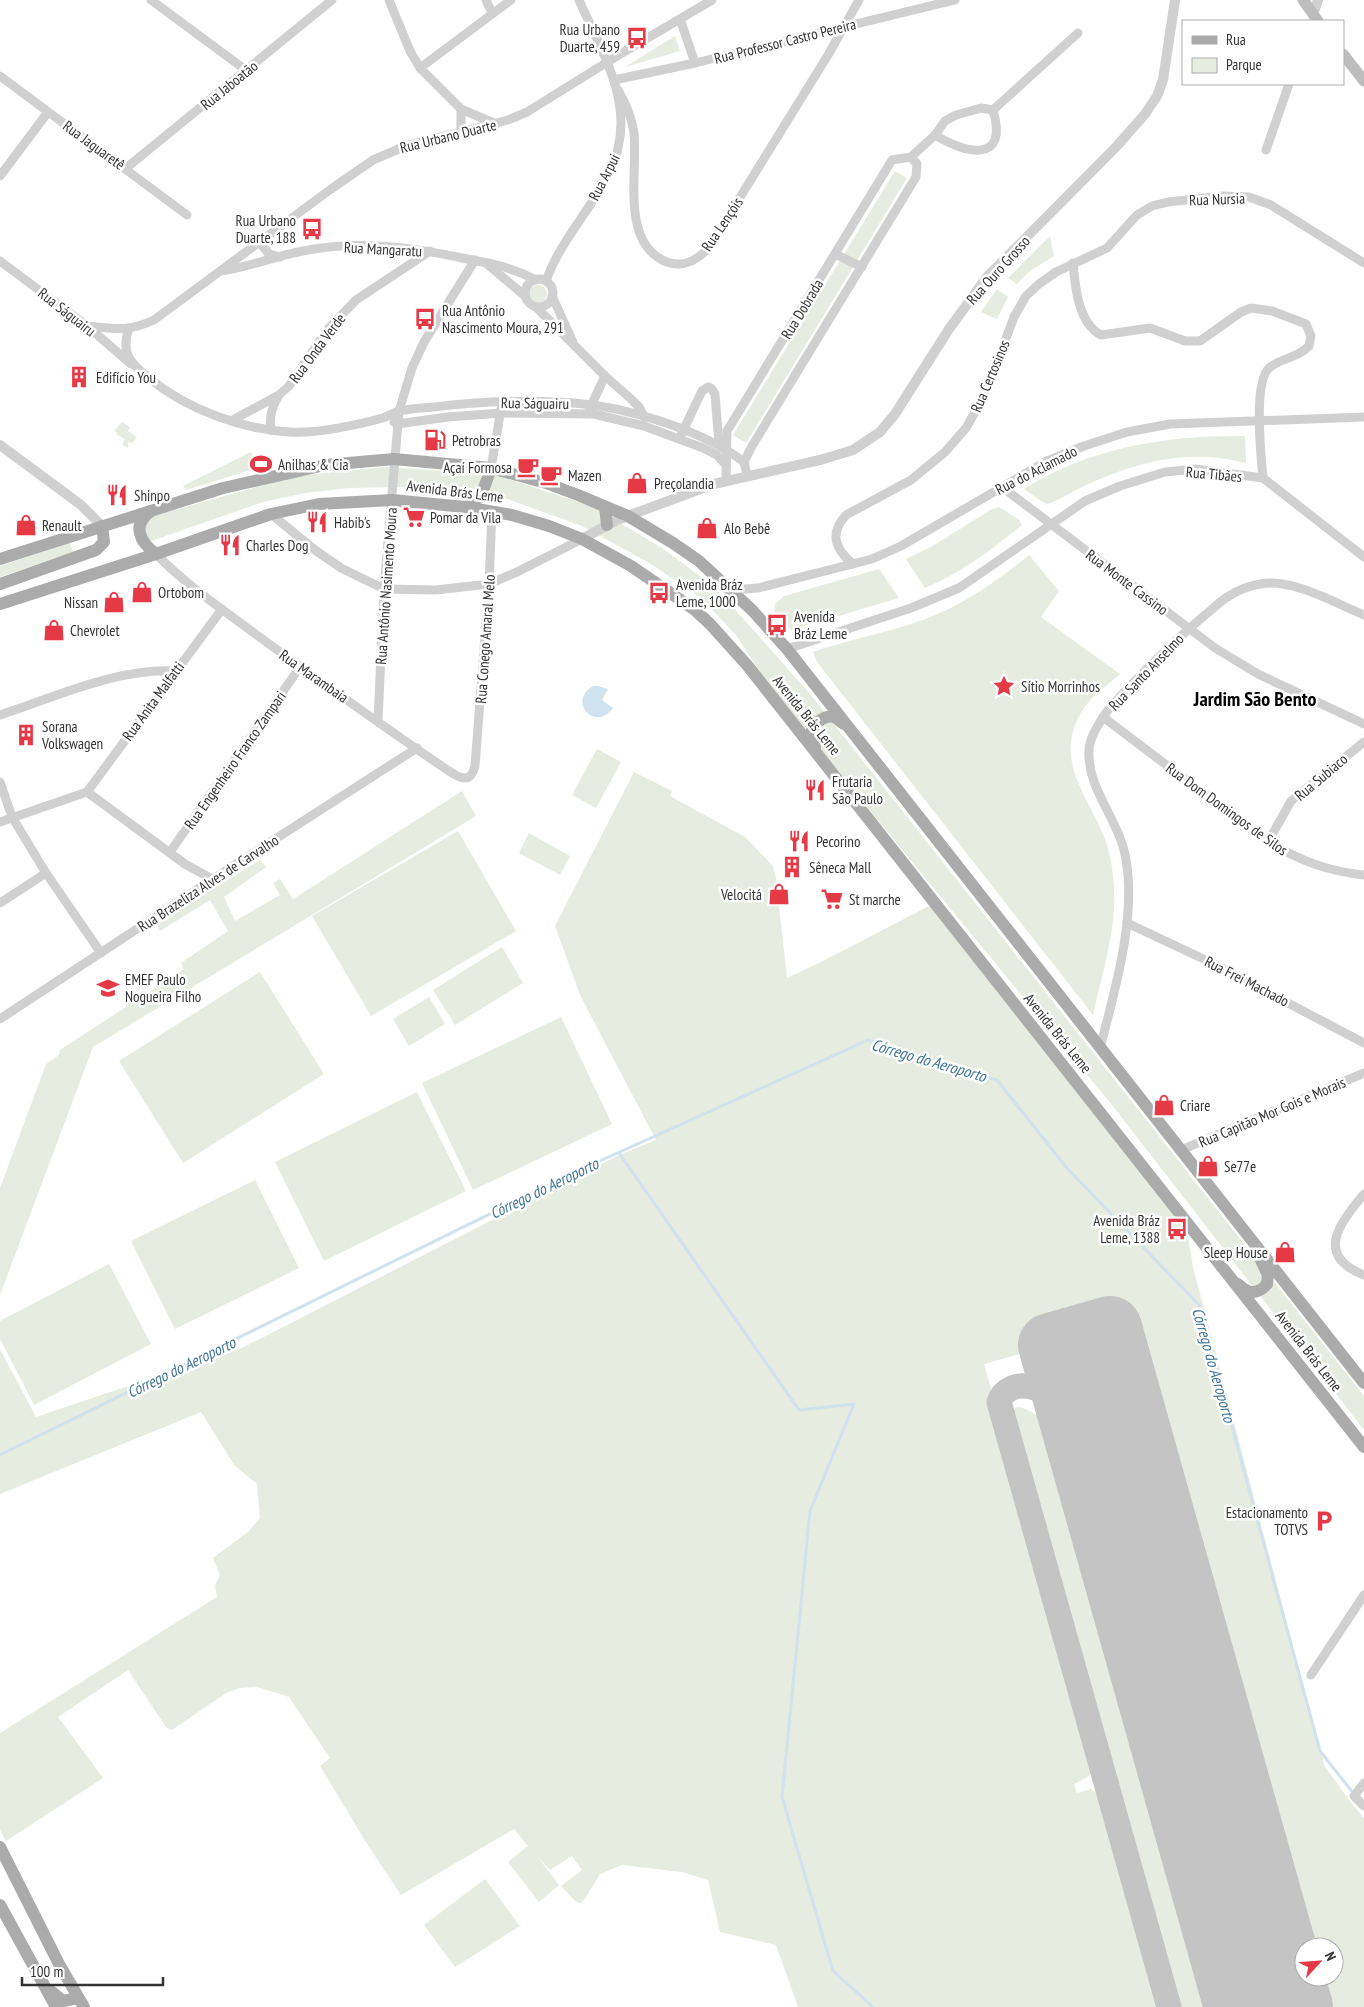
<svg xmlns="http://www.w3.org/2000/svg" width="1364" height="2007" font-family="'PT Sans Narrow',sans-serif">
<rect width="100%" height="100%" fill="#fff"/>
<g fill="#e6ecdf" fill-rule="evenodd">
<polygon points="675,36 680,51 625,67"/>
<polygon points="895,171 907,178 746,443 733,435"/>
<polygon points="1050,236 1054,256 1030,271 1017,284 1008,278"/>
<circle cx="538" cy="294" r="9"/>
<polygon points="997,289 1008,297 997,319 981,312"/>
<polygon points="122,422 130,427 128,431 137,437 132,443 128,442 128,448 122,445 125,439 116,434 117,432 114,431"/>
<path d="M1245 436 1246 463C1187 448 1136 462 1082 487 1071 492 1060 500 1048 504L1041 501 1024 489C1090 447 1169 435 1245 436Z"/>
<polygon points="251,452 258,468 186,490 183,486"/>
<polygon points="385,467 493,474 594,507 665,550 716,588 811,695 1364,1396 1364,1430 1112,1105 867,807 762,675 736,635 701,598 651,564 582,526 502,497 459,490 402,487 349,488 305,493 263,502 137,546 132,522 296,476"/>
<path d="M999 507 1019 520 1022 525C992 550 961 573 925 588L906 559 931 547 992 509Z"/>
<polygon points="70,543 73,552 0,577 0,566"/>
<path d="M1029 555 1059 591 1041 617 1120 674C1109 684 1093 695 1084 708 1051 758 1087 793 1105 839 1109 851 1112 863 1113 876 1119 922 1103 970 1093 1015L817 662 813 652C848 640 885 633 920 621 961 607 996 582 1029 555Z"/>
<polygon points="879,569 899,598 791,630 774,611 775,604 784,596"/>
<polygon points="597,749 621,762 596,808 572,795"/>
<path d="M634 772 672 791 670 796 745 837 773 866 776 879 787 978C836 956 883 929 931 905L1187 1230 1193 1267 1325 1767 1352 1804 1364 1818V2007H1301L1110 1329 984 1364 1096 1764C1093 1776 1084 1779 1074 1784L1077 1793 1091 1789 1106 1802 1164 2007H798L776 1945 720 1932 708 1880 682 1872 622 1865 600 1874 582 1903 576 1902 561 1886 582 1870 572 1856 550 1870 537 1856 559 1885 539 1902 508 1862 528 1846 514 1829 401 1895 369 1847 320 1766 330 1758 289 1697 257 1687 239 1688 226 1693 172 1730 166 1727 128 1670 58 1717 103 1778 6 1841 0 1830V1733L217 1597 215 1586 220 1575 213 1558 248 1532 260 1518 257 1484 235 1466 201 1412 0 1494V1349L36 1417 244 1347 621 1154 656 1140 580 995 555 926ZM1304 1947H1334V1977H1304Z"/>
<polygon points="462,791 476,816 93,1047 0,1295 0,1188 46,1064 59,1055 60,1050 184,969 181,963 228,931 210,900 160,931 156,924 260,860 266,867 224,897 235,921 280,895 273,883 280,879 293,899"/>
<polygon points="458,831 516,931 371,1016 312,916"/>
<polygon points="529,833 570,856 560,875 519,853"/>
<polygon points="502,947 523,983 455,1025 433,990"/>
<polygon points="260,972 324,1074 183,1163 119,1061"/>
<polygon points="429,997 445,1024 409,1046 393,1019"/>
<polygon points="561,1017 612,1124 473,1190 422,1083"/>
<polygon points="417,1092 466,1191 324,1261 275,1162"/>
<polygon points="255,1180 299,1268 175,1329 131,1241"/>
<polygon points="109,1264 151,1344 34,1405 0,1339 0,1321"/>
<path d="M1018 1407C1032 1408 1063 1434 1072 1445 1078 1453 1081 1460 1085 1469L1236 2007H1175L1010 1421 1012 1410Z"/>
<polygon points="485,1879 520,1926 455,1967 424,1925"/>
</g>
<path fill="#cfe2ee" d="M593 686H598L608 689 602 700 613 708C595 733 567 701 593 686Z"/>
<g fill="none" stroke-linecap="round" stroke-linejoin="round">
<g stroke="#cfe2ee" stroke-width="3">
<polyline points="619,1153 799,1410 854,1404 810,1511 782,1797 833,1971 873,2007"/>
<polyline points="0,1455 571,1174 868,1040 997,1080 1066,1167 1199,1305 1320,1751 1354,1794"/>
</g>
<path stroke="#c4c4c4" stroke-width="25" d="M1123 1479C1117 1466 1113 1452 1104 1441 1088 1419 1040 1376 1012 1388 1005 1391 1001 1395 999 1402L1169 2007"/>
<polyline stroke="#c4c4c4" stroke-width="64" points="1236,2007 1050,1345 1110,1328 1301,2007"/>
<g stroke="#d0d0d0" stroke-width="9">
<polyline points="151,0 247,71"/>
<polyline points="389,0 410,51 420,68 461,109 496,124"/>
<polyline points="486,0 492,13"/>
<polyline points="680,19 695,63"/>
<polyline points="420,68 511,0"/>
<polyline points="0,76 187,215"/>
<polyline points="614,80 695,63 955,0"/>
<path d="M618 90C626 104 632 118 634 133 638 173 620 244 667 262 684 268 697 260 708 249L828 55 859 0"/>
<polyline points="461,109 461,132"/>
<polyline points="993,110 1078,33"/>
<path d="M935 135C966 154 1009 164 993 110"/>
<polyline points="1266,150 1289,84"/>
<polyline points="125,169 332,0"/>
<polyline points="0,176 48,112"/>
<polyline points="259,242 269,254 280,257"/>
<polyline points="835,254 862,267"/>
<polyline points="0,261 87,326 131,364"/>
<polyline points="486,263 525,296"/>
<path d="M1073 263C1075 286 1078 323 1101 335L1150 328 1185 341H1200L1241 312 1251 308 1272 311 1306 324 1311 336 1309 346C1298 358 1280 358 1269 368 1253 383 1261 456 1263 478"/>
<path d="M221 271C249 267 275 256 303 251 358 240 413 247 467 259 494 264 511 267 536 280"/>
<circle cx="539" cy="293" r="14"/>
<path d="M546 281C556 252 575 228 592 202 602 186 614 168 618 148 631 96 599 46 579 0"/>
<polyline points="552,296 573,342"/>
<polyline points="536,307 605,376 631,399 639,407 645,418"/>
<path d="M87 326C115 329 128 332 154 320L331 189 373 160 408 145 508 120 527 112 622 53 712 0"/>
<path d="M129 328C120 354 131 364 150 379 187 409 241 429 289 432 315 434 358 425 383 418 389 416 394 412 400 411 411 408 423 408 434 407 480 401 528 400 574 403 627 407 702 430 744 462"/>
<polyline points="589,410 605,376"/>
<polyline points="231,421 279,395 289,386 328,329 356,300 430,251"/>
<polyline points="394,422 397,424 448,417 501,413 594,414 644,426 703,448 717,455 726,465"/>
<path d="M271 430C269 416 272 407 279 395"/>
<polyline points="681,435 702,391 708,387 711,388 715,394 719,444"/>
<polyline points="491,468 501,409"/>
<polyline points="747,475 744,462 752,446 916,177 917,164 911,157"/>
<polyline points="726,480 727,431 892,160 911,157 935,135 945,121 956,115 981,108 993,110"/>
<polyline points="1002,487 1215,648 1258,674 1364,724"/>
<polyline points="271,514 315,550 341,568 384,589 436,590 489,584 517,572 582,539"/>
<path d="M156 554C185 584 221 608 254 633 317 679 381 725 446 769 458 777 470 786 475 766L489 584 492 511"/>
<path d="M853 564C835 549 829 534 846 515L911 480 945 452 966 428 985 394 1014 317 1026 296 1039 284 1056 272 1107 248 1137 215 1152 206 1168 202 1223 196 1249 197 1271 205 1364 263"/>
<polyline points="727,586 745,589 758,588 872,559 901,546 1047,461 1084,446 1127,432 1170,424 1364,417"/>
<polyline points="787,649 911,608 959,588 1085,501 1120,486 1165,472 1195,469 1263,478 1364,557"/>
<path d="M0 715C55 697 116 668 175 671"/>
<path d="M1103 717 1268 842C1301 861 1327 871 1364 875"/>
<polyline points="378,721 384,589 399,411 412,368 424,342 475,260"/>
<polyline points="0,782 12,817 46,873 101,953"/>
<polyline points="87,792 185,864 212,879"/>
<polyline points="0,822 87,792 222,609"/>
<polyline points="1268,842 1291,801 1364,742"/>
<polyline points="170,852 300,667"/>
<polyline points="0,903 46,873"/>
<polyline points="1127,923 1212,963 1364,1043"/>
<polyline points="0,1019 216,877 417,748"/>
<path d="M1100 1048C1115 990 1139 909 1124 850 1116 817 1087 787 1089 751 1089 739 1097 727 1103 717 1111 705 1121 696 1131 685 1154 661 1179 637 1205 615 1213 609 1220 601 1229 596 1238 590 1249 586 1260 584 1292 578 1335 603 1364 615"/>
<polyline points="1181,1150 1364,1073"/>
<path d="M1364 1194C1341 1222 1313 1255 1364 1275"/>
<polyline points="1311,1675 1364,1595"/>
<polyline points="1364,1783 1354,1796 1364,1806"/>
</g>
<g stroke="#d0d0d0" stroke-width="10">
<polyline points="1313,15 1318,0"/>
<polyline points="0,445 81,505 102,526"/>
<polyline points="582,539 617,520 714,484 820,460 853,450 880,432 895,414 949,329 987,277 1116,147 1145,114 1157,96 1163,80 1175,0"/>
</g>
<g stroke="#bdbdbd" stroke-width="11">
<polyline points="1303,0 1318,21"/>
<polyline points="1343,54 1364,81"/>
</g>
<g stroke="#ababab" stroke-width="12">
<path d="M465 507C483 500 485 484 491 468"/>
<polyline points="605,507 607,525"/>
<path d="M151 511C131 525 140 542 156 554"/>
<polyline points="0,559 223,488 325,465 394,459 491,468 546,483 578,495 628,516 673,543 699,561 752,610 787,649 1364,1383"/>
<polyline points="0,584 96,550 104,542 102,526"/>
<polyline points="0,604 156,554 271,514 319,504 392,500 465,507 512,515 549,526 582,539 631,566 695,610 710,624 747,665 1364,1447"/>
<path d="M815 747C814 743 812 739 811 736 810 726 824 714 834 717 837 718 840 722 844 724"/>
<path d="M1238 1284C1248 1294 1258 1295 1267 1284L1268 1275 1259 1256"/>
<polyline points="0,1847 59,1964 84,2007"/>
<polyline points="0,1905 56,2007"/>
<polyline points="51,1991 63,2001 78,1998"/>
</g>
</g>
<defs>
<g id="bus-bare" transform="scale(1.725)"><path d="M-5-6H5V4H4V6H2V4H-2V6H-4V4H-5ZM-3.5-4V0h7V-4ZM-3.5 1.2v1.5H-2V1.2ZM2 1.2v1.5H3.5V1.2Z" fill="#e63946" stroke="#fff" stroke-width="2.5" paint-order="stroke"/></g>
<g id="building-bare" transform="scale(1.725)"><path d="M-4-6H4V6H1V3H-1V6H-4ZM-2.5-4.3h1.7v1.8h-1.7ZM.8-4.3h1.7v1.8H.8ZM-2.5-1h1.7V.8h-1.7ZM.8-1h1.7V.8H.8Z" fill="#e63946" stroke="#fff" stroke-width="2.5" paint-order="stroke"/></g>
<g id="fuel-bare" transform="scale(1.725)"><path d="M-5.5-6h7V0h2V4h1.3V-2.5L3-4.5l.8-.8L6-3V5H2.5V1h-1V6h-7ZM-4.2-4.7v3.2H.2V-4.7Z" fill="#e63946" stroke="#fff" stroke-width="2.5" paint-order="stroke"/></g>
<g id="stadium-bare" transform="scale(1.725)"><path d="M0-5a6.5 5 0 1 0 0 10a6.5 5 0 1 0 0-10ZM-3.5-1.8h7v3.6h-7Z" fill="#e63946" stroke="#fff" stroke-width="2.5" paint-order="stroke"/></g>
<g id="cafe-bare" transform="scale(1.725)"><path d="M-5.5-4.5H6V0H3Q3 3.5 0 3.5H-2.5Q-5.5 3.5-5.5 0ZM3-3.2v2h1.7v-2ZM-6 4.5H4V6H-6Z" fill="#e63946" stroke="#fff" stroke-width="2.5" paint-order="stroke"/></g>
<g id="shop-bare" transform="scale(1.725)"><path d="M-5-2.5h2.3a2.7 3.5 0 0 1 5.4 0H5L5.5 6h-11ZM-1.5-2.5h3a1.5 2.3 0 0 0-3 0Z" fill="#e63946" stroke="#fff" stroke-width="2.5" paint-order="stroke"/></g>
<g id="restaurant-bare" transform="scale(1.725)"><path d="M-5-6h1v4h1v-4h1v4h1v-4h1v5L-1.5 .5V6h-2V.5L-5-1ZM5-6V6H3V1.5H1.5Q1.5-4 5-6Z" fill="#e63946" stroke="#fff" stroke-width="2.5" paint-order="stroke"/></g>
<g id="supermarket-bare" transform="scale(1.725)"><path d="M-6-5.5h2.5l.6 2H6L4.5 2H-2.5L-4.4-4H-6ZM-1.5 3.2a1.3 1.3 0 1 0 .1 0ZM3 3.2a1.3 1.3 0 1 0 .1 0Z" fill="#e63946" stroke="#fff" stroke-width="2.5" paint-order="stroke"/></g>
<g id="sight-bare" transform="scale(1.725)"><path d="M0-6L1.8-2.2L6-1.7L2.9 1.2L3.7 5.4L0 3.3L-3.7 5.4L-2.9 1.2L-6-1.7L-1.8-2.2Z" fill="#e63946" stroke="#fff" stroke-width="2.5" paint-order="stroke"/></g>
<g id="school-bare" transform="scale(1.725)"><path d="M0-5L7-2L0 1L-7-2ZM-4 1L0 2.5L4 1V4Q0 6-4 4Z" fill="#e63946" stroke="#fff" stroke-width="2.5" paint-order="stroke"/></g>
<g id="parking-bare" transform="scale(1.725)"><path d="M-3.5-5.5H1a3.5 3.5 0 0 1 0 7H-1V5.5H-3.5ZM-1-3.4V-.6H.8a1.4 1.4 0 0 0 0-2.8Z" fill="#e63946" stroke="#fff" stroke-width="2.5" paint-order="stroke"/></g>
</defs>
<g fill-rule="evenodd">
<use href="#bus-bare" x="637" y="38"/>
<use href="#bus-bare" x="312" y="229"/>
<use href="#bus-bare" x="425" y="319"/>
<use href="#building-bare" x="79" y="377"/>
<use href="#fuel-bare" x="435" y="440"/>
<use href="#stadium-bare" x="261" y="464"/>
<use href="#cafe-bare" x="528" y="467"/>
<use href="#cafe-bare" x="551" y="475"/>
<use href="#shop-bare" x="637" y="483"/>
<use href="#restaurant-bare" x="117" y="495"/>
<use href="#supermarket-bare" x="414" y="517"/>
<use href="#restaurant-bare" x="317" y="522"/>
<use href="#shop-bare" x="26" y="525"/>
<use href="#shop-bare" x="707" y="528"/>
<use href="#restaurant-bare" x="230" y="545"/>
<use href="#shop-bare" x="142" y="592"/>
<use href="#bus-bare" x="659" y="593"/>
<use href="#shop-bare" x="114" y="602"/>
<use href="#bus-bare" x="777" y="625"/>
<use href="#shop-bare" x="54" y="630"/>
<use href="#sight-bare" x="1004" y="686"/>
<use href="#building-bare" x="26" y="735"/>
<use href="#restaurant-bare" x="815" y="790"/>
<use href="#restaurant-bare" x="799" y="841"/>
<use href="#building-bare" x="792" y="867"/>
<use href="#shop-bare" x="779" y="894"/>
<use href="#supermarket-bare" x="832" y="899"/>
<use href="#school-bare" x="108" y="988"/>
<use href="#shop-bare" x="1164" y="1105"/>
<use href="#shop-bare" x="1208" y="1166"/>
<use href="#bus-bare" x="1177" y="1229"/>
<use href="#shop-bare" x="1285" y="1252"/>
<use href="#parking-bare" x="1324" y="1521"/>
</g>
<g text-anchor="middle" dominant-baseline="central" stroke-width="5" stroke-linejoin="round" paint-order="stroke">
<g font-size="15" fill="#333" stroke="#fff" text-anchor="start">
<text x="620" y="29" text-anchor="end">Rua Urbano<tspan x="620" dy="17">Duarte, 459</tspan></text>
<text x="296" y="220" text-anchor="end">Rua Urbano<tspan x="296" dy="17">Duarte, 188</tspan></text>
<text x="442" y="310">Rua Antônio<tspan x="442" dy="17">Nascimento Moura, 291</tspan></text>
<text x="96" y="377">Edifício You</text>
<text x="452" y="440">Petrobras</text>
<text x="278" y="464">Anilhas &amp; Cia</text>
<text x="512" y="467" text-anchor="end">Açaí Formosa</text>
<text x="568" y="475">Mazen</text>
<text x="654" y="483">Preçolandia</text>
<text x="134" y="495">Shinpo</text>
<text x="430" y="517">Pomar da Vila</text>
<text x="334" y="522">Habib's</text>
<text x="42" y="525">Renault</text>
<text x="724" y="528">Alo Bebê</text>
<text x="246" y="545">Charles Dog</text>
<text x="676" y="584">Avenida Bráz<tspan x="676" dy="17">Leme, 1000</tspan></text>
<text x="158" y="592">Ortobom</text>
<text x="98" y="602" text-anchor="end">Nissan</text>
<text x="794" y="616">Avenida<tspan x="794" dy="17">Bráz Leme</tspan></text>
<text x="70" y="630">Chevrolet</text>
<text x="1021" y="686">Sítio Morrinhos</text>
<text x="42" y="726">Sorana<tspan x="42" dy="17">Volkswagen</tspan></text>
<text x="832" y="781">Frutaria<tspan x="832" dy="17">São Paulo</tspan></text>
<text x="816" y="841">Pecorino</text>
<text x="809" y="867">Sêneca Mall</text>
<text x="762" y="894" text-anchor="end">Velocitá</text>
<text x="849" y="899">St marche</text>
<text x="125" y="979">EMEF Paulo<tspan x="125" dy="17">Nogueira Filho</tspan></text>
<text x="1180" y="1105">Criare</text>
<text x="1224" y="1166">Se77e</text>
<text x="1160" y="1220" text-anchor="end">Avenida Bráz<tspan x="1160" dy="17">Leme, 1388</tspan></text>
<text x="1268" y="1252" text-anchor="end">Sleep House</text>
<text x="1308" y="1512" text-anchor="end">Estacionamento<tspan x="1308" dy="17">TOTVS</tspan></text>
</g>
<g font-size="15" fill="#333" stroke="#fff">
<text transform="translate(785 41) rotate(-14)">Rua Professor Castro Pereira</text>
<text transform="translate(229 85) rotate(-39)">Rua Jaboatão</text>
<text transform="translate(448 136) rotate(-14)">Rua Urbano Duarte</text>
<text transform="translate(94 145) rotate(36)">Rua Jaguaretê</text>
<text transform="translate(604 177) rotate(-63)">Rua Arpui</text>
<text transform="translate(1217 199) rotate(-2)">Rua Nursia</text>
<text transform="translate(722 224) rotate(-56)">Rua Lençóis</text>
<text transform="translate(383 249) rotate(3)">Rua Mangaratu</text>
<text transform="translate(998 270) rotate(-48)">Rua Ouro Grosso</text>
<text transform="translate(802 309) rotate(-59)">Rua Dobrada</text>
<text transform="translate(67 312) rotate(38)">Rua Ságuairu</text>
<text transform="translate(317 348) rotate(-53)">Rua Onda Verde</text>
<text transform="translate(990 376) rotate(-67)">Rua Certosinos</text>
<text transform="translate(535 403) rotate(1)">Rua Ságuairu</text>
<text transform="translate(1036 470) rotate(-27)">Rua do Aclamado</text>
<text transform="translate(1214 474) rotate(5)">Rua Tibães</text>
<text transform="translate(455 491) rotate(7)">Avenida Brás Leme</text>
<text transform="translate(1127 582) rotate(37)">Rua Monte Cassino</text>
<text transform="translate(386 586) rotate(-86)">Rua Antônio Nasimento Moura</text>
<text transform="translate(485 639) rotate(-86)">Rua Conego Amaral Melo</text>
<text transform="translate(1146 672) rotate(-46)">Rua Santo Anselmo</text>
<text transform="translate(314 676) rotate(35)">Rua Marambaia</text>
<text transform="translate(153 701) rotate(-54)">Rua Anita Malfatti</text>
<text transform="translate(807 715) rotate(51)">Avenida Brás Leme</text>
<text transform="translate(235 760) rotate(-55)">Rua Engenheiro Franco Zampari</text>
<text transform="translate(1321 777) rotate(-40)">Rua Subiaco</text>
<text transform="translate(1227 809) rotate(36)">Rua Dom Domingos de Silos</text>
<text transform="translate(208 883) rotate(-33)">Rua Brazeliza Alves de Carvalho</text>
<text transform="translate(1247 981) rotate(27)">Rua Frei Machado</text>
<text transform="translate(1058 1033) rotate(51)">Avenida Brás Leme</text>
<text transform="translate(1272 1112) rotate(-23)">Rua Capitão Mor Gois e Morais</text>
<text transform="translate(1309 1351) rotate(52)">Avenida Brás Leme</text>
</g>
<g font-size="16" font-style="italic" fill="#3f7597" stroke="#fff">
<text transform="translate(929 1060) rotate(16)">Córrego do Aeroporto</text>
<text transform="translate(544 1188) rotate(-26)">Córrego do Aeroporto</text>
<text transform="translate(1214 1365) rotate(74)">Córrego do Aeroporto</text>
<text transform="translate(181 1367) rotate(-26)">Córrego do Aeroporto</text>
</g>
<g font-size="20" font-weight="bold" fill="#000" stroke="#fff">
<text x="1255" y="699">Jardim São Bento</text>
</g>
</g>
<rect x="1182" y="20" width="162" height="65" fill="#ffffff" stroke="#adadad"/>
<rect x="1192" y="36" width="25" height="8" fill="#ababab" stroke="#adadad"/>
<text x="1226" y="45" font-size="15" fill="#333333">Rua</text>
<rect x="1192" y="58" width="25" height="15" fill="#e6ecdf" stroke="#adadad"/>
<text x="1226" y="70" font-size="15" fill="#333333">Parque</text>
<g transform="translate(1319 1962) rotate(64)"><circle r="24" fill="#ffffff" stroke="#adadad"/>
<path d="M0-4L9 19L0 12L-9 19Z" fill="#e63946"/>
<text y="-8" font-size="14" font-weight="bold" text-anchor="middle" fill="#333333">N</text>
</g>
<path d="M22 1977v8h141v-8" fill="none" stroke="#333333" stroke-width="2.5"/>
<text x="30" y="1977" font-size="15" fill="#333333" stroke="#ffffff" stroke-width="4" paint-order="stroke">100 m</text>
</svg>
